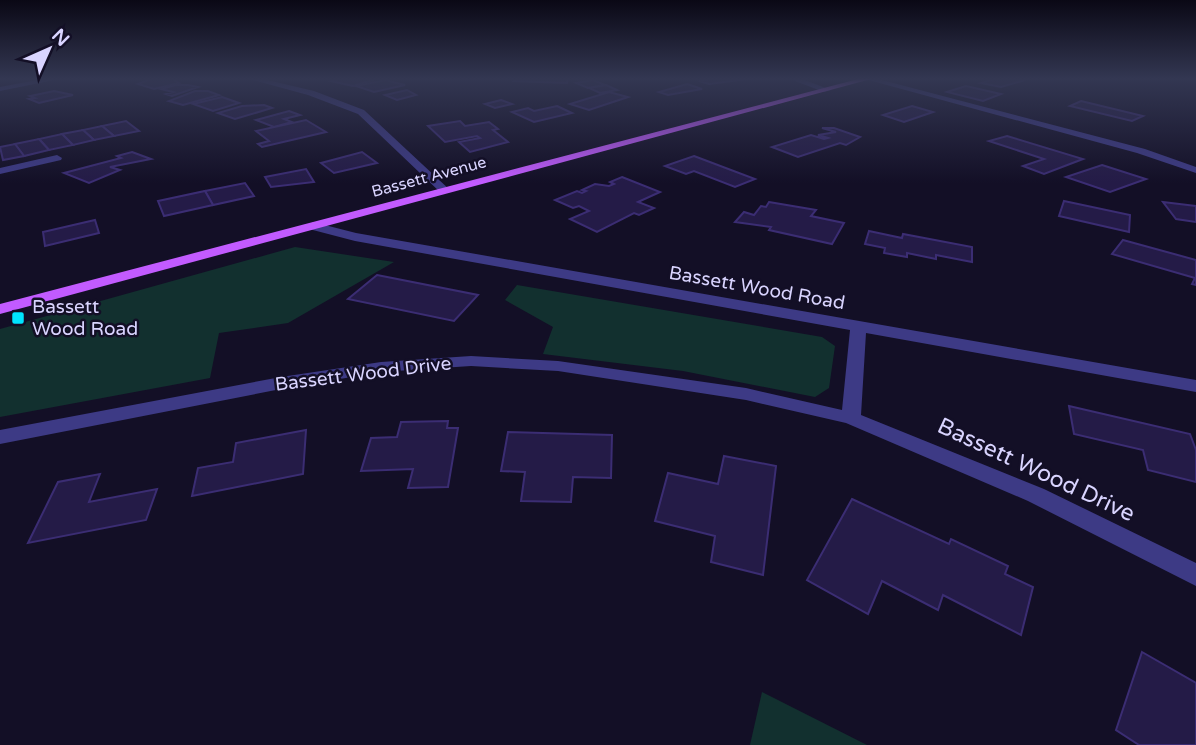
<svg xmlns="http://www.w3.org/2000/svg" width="1196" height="745" font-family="'Varela Round',sans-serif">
<rect width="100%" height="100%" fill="#130f26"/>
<g fill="#12302f">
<polygon points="295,247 394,262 288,323 219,333 210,378 0,417 0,329"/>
<polygon points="517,285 822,337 835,346 829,388 815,397 683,371 543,354 553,327 505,300"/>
<polygon points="762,692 867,745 750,745"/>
</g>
<g fill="#241b47" stroke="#3b2d73" stroke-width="2">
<polygon points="151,79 173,79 179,83 154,89 138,84"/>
<polygon points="376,79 353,86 331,81 337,79"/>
<polygon points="516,79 568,79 567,83 514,81"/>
<polygon points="709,79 747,79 709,84 699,81"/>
<polygon points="993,79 1020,79 1025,80 1001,87 981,83"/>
<polygon points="385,80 405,85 374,92 356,86"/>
<polygon points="593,80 605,85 588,88 576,83"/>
<polygon points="687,84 702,89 668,95 659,92"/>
<polygon points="176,85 188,85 198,87 172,96 166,94 173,92 161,89"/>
<polygon points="606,85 617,90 600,93 589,88"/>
<polygon points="966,86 1001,94 983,101 947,92"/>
<polygon points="407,90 416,95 397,100 385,95"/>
<polygon points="54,91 73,95 39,103 29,99 35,98 30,96"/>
<polygon points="195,91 208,91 219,95 183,105 169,101"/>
<polygon points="609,92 628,97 589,110 570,104"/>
<polygon points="222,97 239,103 213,111 193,104"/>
<polygon points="501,100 512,104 495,108 485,104"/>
<polygon points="1081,101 1143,116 1132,121 1070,106"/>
<polygon points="264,105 272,108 235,119 218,113 242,106"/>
<polygon points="557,106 572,113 534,122 512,112 528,108 534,111"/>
<polygon points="912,106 933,112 904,122 883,115"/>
<polygon points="289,111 300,115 284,119 292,122 274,127 256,120"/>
<polygon points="306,120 326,132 262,147 258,144 269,141 256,131"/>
<polygon points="126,121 139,131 114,136 102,126"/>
<polygon points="460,121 465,126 489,122 498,129 493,130 508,142 470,152 459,142 480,138 477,136 445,142 428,126"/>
<polygon points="102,126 114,136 94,140 83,130"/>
<polygon points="822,128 834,128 860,137 846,145 840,143 798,157 772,147 811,135 824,139 828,138 818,135 836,132"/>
<polygon points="83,130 94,140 73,145 62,134"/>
<polygon points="62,134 73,145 49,150 39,139"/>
<polygon points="1007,136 1083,159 1044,174 1023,166 1044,159 989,141"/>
<polygon points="39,139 49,150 24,156 15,144"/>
<polygon points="15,144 24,156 3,160 0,147"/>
<polygon points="132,152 151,159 110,167 120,170 89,183 64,173 121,158 117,156"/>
<polygon points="362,152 377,163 334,173 321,163"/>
<polygon points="694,156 755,179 735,187 694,171 686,174 665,166"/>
<polygon points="1102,165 1146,179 1110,192 1066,177"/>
<polygon points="306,169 314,182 271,187 265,177"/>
<polygon points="622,177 660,192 638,202 654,208 639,215 634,213 597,232 570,219 589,211 579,206 573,208 555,200 577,191 582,193 586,191 582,190 595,184 609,186 614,184 610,182"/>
<polygon points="245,183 254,196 213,205 205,191"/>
<polygon points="205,191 213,205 164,216 158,201"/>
<polygon points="1064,201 1130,215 1129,232 1059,216"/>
<polygon points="769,202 816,210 811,216 844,223 832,244 769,230 771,227 735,222 744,212 754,215 761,206 766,207"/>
<polygon points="1163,202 1196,206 1196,222 1176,219"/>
<polygon points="95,220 99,233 45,246 43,232"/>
<polygon points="869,231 902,238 903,234 972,247 972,262 936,255 936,259 907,253 907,257 884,253 885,248 865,244"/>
<polygon points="1123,240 1196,260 1196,285 1192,284 1195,278 1112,254"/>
<polygon points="377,275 478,295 454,321 348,299"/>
<polygon points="1069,406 1190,434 1196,450 1196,482 1148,470 1143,450 1074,434"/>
<polygon points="448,421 447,428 458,428 448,487 408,488 413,469 361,471 371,438 397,437 401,422"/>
<polygon points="306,430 303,474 192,496 198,468 233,462 236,443"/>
<polygon points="508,432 612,435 611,478 573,477 571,502 521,501 525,472 501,471"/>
<polygon points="724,456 776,466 763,575 711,562 715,536 655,521 668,473 718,484"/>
<polygon points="100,474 89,502 157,489 146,520 28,543 58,482"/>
<polygon points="852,499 949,544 951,539 1008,566 1005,574 1033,587 1021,635 943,595 938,610 882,581 868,614 807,580"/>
<polygon points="1142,652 1196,683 1196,745 1139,745 1116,730"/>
</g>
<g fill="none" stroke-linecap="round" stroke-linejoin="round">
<g fill="#3d3a85" fill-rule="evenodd">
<polygon points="42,79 59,79 0,91 0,87"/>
<polygon points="249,79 263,79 314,91 364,110 451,191 441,193 358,114 308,95"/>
<polygon points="790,79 802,79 831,90 824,92"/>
<polygon points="865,79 878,79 1145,149 1196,167 1196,173 1137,153"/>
<polygon points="57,155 62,158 61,160 0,174 0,168"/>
<polygon points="313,222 356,233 1196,380 1196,392 866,333 861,415 1044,489 1196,563 1196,586 1028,501 846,423 746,400 558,371 471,366 381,372 281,389 0,444 0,430 281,377 381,362 471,356 558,361 746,388 842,410 850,330 355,241 309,229 307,226"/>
</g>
<polygon fill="#c25bff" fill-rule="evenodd" points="858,79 871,79 0,314 0,304"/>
</g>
<linearGradient id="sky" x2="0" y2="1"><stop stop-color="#0a0815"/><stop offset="0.43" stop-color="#333752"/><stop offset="1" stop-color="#333752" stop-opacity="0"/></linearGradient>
<rect width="1196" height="183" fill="url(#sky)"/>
<rect fill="#00e5ff" stroke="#130f26" stroke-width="2.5" x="11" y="311" width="14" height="14" rx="3.5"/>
<g text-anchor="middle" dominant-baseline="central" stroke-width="5" stroke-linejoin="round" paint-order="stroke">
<g font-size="16" fill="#d9d4ff" stroke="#130f26">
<text transform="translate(429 177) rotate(-15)">Bassett Avenue</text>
</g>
<g font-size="19" fill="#d9d4ff" stroke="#130f26">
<text transform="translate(757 288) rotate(10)">Bassett Wood Road</text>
<text transform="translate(363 374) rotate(-7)">Bassett Wood Drive</text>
</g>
<g font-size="19" fill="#d9d4ff" stroke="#130f26" text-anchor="start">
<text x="32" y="307">Bassett<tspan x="32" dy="22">Wood Road</tspan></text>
</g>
<g font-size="23" fill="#d9d4ff" stroke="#130f26">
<text transform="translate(1036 470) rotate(25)">Bassett Wood Drive</text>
</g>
</g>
<g transform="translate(49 49) rotate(45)" stroke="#130f26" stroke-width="5" paint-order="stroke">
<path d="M0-5L12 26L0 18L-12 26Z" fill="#d9d4ff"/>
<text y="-10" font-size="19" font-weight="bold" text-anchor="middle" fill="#d9d4ff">N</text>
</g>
</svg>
